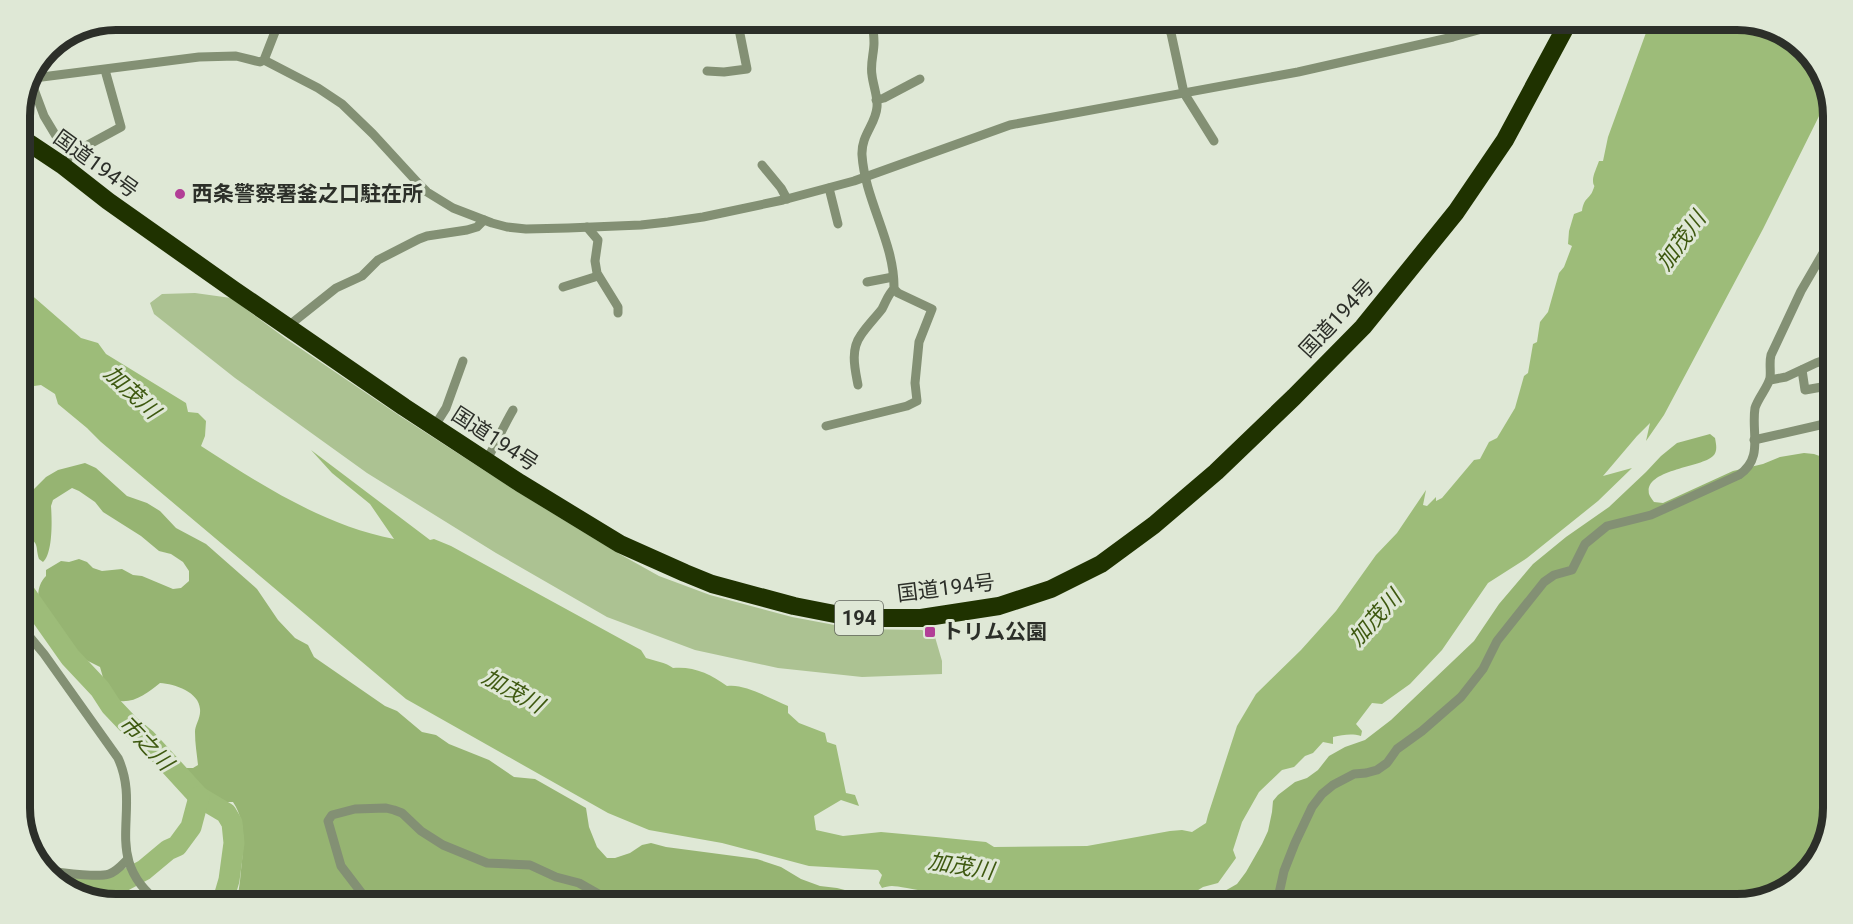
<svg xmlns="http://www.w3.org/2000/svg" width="1853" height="924" font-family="Roboto,'Noto Sans JP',sans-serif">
<rect width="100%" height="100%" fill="#dfe8d6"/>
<polygon fill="#acc292" points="195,293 231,298 285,338 400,416 516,491 616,552 659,576 710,595 792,617 856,629 922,630 935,637 942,661 942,674 862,677 778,668 695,650 607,617 496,553 367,473 235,378 154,314 150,303 162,294"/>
<g fill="#96b472">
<path d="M1710 434 1715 438C1716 444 1718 451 1713 456 1701 468 1644 469 1649 494 1650 497 1652 499 1654 502L1663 503 1733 471 1763 464 1780 457 1804 453 1814 454 1825 458 1833 456V808L1824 850 1790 888 1737 904H1202L1237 884 1246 872 1262 844 1268 831 1272 812 1273 801 1278 795 1295 782 1307 778 1318 770 1329 756 1345 747 1365 740 1391 720 1474 641 1499 604 1533 564 1566 537 1609 507 1646 472 1661 456 1677 443Z"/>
<path d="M85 463 96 468 127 496 147 503 160 511 176 528 206 544 257 589 278 620 295 638 308 645 314 657 385 706 397 711 422 732 436 735 449 744 489 760 514 777 535 779 586 808 589 827 597 847 607 858H615L630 853 642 845 651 843 666 847 757 859 781 867 801 879 820 886 837 888 899 904H239C237 897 239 889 240 881 242 854 249 826 233 802H218L202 794 181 773 185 768H193L198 765C197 754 195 744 195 732 195 725 201 718 200 709 199 692 175 684 160 683 146 694 133 705 114 700L106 688 100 667 78 656 70 642 39 602C37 593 39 583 46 576V570L61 561 69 562 79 559 87 562 93 568 102 571 122 569 133 575 142 576 173 589 181 588 189 581V571L183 562 171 554 159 551 141 536 103 512 95 502 79 491 72 488 53 500 51 506C52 520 53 553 43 562L39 559C35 546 40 545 27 535L26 523 24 517 30 509 33 490 46 477 58 470Z"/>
</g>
<path fill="#9dbc79" d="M1651 19 1737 20 1779 29 1817 62 1829 96 1763 229 1664 415 1646 441 1650 423 1637 436 1603 476 1632 468 1598 501 1527 558 1488 583 1442 650 1410 684 1382 704 1372 703 1356 724 1362 731 1361 736C1351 733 1343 735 1333 737V744L1323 742 1313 753 1305 756 1294 767 1282 770 1259 792 1242 822 1233 850 1236 858 1218 883 1203 887 1176 904H965C957 898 903 886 892 886 888 886 885 887 882 888L879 883 882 875 878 870 809 866 722 843 649 830 608 813 406 699 101 442 87 428 58 404 55 394 41 385 20 388V285L81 338 98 343 106 354 186 403 188 412 198 413 206 421 205 436 201 446C261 485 323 525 394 539L370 504 332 473 311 450 430 540 434 539 451 546 641 650 646 658C655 661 665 662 673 668 693 666 711 674 727 686 744 683 771 699 788 706V713L799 723 825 733 827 742 836 745 846 793 855 795 859 806 841 800 814 816 816 830 843 836 881 832 936 837 986 842 994 847 1087 846 1170 831 1182 830 1192 832 1206 823 1208 815 1237 726 1256 694 1301 650 1336 611 1376 555 1397 533 1426 490 1423 505 1427 506 1436 497V501L1442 498 1474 460 1480 459 1489 442 1497 438 1515 408 1524 376 1528 373 1533 344 1537 342 1540 322 1548 312 1559 273 1564 267 1572 246 1568 244 1569 231 1574 214 1582 211C1584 197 1590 199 1593 190 1596 183 1593 188 1593 180 1593 175 1597 167 1599 161H1603L1608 137Z"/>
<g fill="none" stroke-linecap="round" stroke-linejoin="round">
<g stroke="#9dbc79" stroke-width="4">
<polyline points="365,19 390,27 426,19"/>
<polyline points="527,19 555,19"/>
</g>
<g stroke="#9dbc79" stroke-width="21">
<polyline points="20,586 70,657 100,689 111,706 129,725 146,739 199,797 226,813 232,823 234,843 229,880 222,904"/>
<polyline points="63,885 102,890 114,886 144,870 168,850 177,846 191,827 199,797"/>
</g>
<g stroke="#839074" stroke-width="9">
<path d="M491 19C524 27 542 30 575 19"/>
<polyline points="777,19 783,23 802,19"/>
<polyline points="1162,19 1171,33 1184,93 1214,141"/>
<polyline points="264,60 318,88 342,104 373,134 418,183 427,192 453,208 492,223 507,227 526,229 568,228 641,225 668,222 703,217 783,200 854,181 1010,125 1298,72 1453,37 1518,19"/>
<polyline points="707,71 724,72 747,69 737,19"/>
<polyline points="34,78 199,57 236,56 260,62 264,60 280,19"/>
<polyline points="32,84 44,116 59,141"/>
<polyline points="876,100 884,98 920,79"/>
<polyline points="62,165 73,153 121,127 105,70"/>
<polyline points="762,165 781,188 787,199"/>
<polyline points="829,188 838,224"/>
<polyline points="587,227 598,240 595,261 597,273 618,307 618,313"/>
<polyline points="867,282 893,277"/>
<polyline points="563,287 598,276"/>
<polyline points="287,327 336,288 362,276 378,260 419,239 427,236 467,230 477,227 484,220"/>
<polyline points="1802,370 1805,390 1833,385"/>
<polyline points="1770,380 1786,377 1816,363 1833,357"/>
<path d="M858 385C855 369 850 350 861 335 867 326 875 318 882 309 886 302 888 294 894 289"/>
<path d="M826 426 907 406 917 401 915 383 919 342 932 309 898 293 894 289C895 243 865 201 862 155 861 135 876 124 877 107 878 97 873 85 872 75 870 64 874 53 874 43 874 35 873 27 872 19"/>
<polyline points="434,427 446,408 463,361"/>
<polyline points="1754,440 1833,422"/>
<path d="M486 461C496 444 503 427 513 410"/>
<path d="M20 625 44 654 118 758C143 812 99 858 161 904"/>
<path d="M47 871C62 872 96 878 109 874 116 872 122 865 127 860"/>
<polyline points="370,904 341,866 328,821 332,815 355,809 386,808 394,810 402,813 421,831 443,845 487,863 530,865 556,877 579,883 616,904"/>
<path d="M1273 904 1278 898 1284 871 1295 843 1312 807 1322 794 1333 785 1354 774 1366 773 1377 770 1387 763 1397 749 1422 731 1461 697 1483 669 1497 641 1544 582 1554 575 1572 570 1585 544 1607 526 1651 515 1739 475C1764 458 1751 433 1755 408 1758 398 1768 387 1770 378 1771 370 1769 363 1771 355L1801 291 1833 236"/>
</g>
<polyline stroke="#1f3200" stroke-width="18" points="20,137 62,165 108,201 234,290 404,407 520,483 620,544 685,573 712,584 794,606 855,618 921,618 999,606 1051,589 1101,564 1154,525 1216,472 1294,397 1363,327 1456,212 1505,140 1570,19"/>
</g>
<g fill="#b23e97" stroke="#dfe8d6" stroke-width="2">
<circle cx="180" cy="194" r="6"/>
<rect x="924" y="626" width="12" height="12" rx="3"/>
</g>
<g text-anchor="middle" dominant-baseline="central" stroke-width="6" stroke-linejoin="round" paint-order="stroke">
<rect fill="#dfe8d6" stroke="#62665d" stroke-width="1.5" x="835" y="601" width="48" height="34" rx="4.5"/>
<g font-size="20" font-weight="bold" fill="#2c2f29">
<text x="859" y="618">194</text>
</g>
<g font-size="21" fill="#2c2f29" stroke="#dfe8d6">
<text transform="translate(96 164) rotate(36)">国道194号</text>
<text transform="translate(1337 318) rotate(-47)">国道194号</text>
<text transform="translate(495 439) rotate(33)">国道194号</text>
<text transform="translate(946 588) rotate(-7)">国道194号</text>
</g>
<g font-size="21" font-weight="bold" fill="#2c2f29" stroke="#dfe8d6" text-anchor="start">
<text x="192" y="194">西条警察署釜之口駐在所</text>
<text x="942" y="632">トリム公園</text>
</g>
<g font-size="22" font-style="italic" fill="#3e5910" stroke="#dfe8d6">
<text transform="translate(1681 241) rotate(-54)">加茂川</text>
<text transform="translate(132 392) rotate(43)">加茂川</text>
<text transform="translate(1375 618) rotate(-48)">加茂川</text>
<text transform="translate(513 691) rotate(29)">加茂川</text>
<text transform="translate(146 743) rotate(46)">市之川</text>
<text transform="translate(961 866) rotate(9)">加茂川</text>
</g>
</g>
<path d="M0 0H1853V924H0ZM116 30H1737A86 86 0 0 1 1823 116V808A86 86 0 0 1 1737 894H116A86 86 0 0 1 30 808V116A86 86 0 0 1 116 30Z" fill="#dfe8d6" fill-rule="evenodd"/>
<path fill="none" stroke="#2c2f29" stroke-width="8" d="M116 30H1737A86 86 0 0 1 1823 116V808A86 86 0 0 1 1737 894H116A86 86 0 0 1 30 808V116A86 86 0 0 1 116 30Z"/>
</svg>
